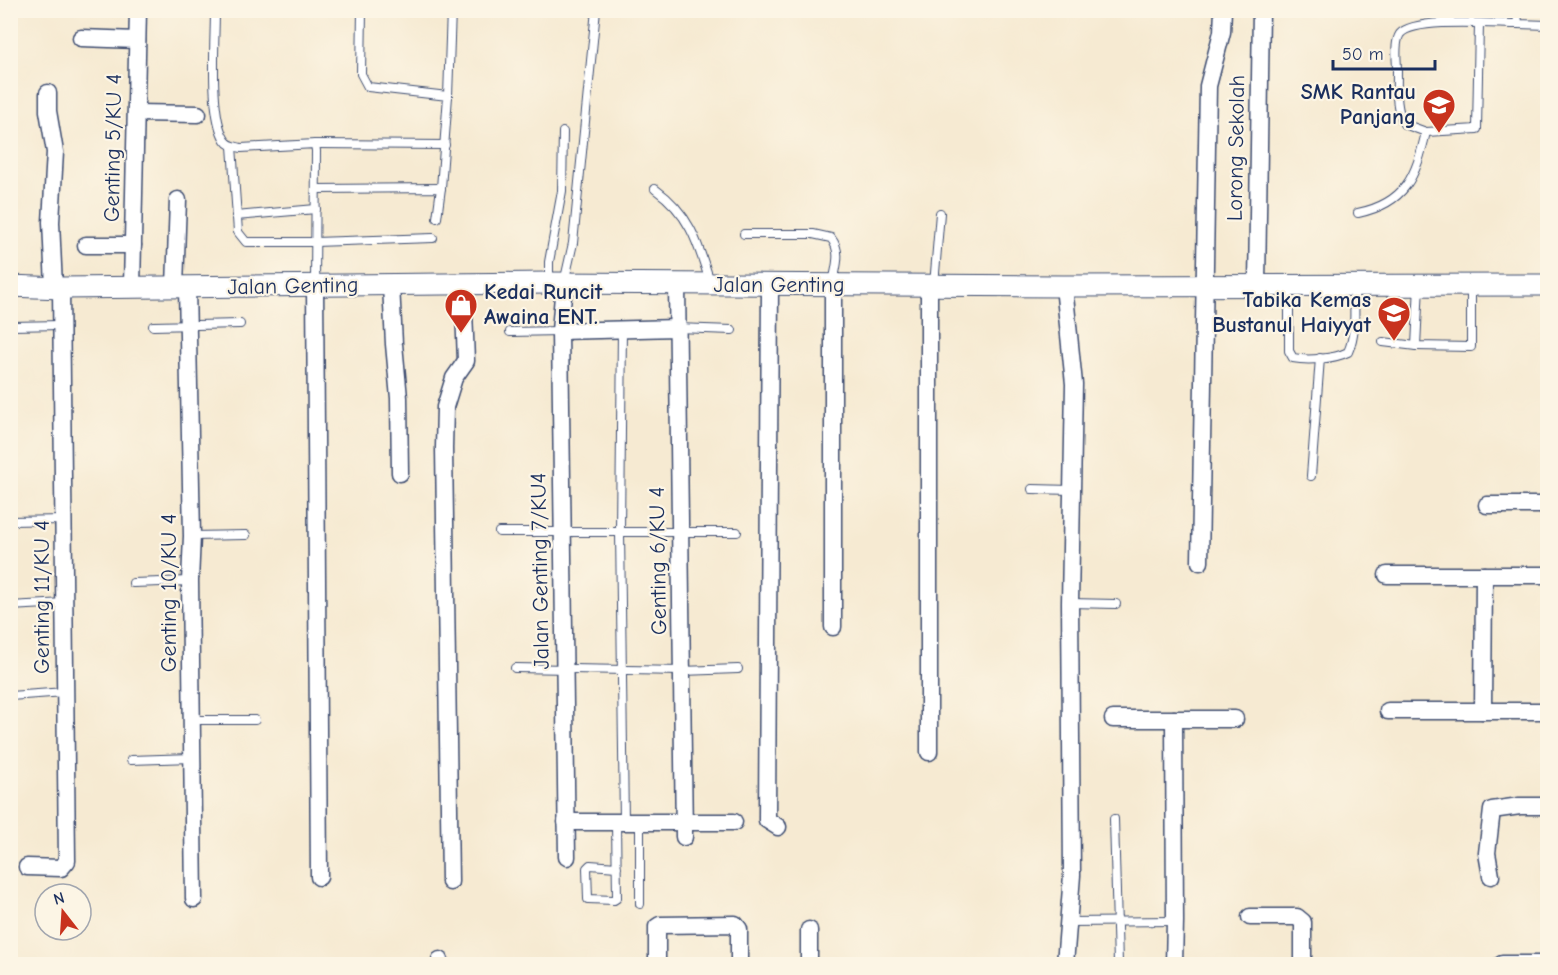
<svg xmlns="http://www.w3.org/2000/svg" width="1558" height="975" font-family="'Comic Neue',sans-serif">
<rect width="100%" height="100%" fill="#fcf5e5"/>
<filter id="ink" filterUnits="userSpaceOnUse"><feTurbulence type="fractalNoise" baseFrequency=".0167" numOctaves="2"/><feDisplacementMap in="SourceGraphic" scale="12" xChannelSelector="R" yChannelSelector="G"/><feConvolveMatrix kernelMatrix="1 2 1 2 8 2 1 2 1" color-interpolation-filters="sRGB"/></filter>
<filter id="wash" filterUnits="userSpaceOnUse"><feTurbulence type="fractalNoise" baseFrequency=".008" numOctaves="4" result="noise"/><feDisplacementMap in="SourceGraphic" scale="24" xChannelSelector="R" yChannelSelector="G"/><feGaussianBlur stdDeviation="1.35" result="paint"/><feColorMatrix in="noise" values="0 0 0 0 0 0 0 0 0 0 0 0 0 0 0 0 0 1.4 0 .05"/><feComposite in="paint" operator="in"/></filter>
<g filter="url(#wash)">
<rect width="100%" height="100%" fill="#f6ead2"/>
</g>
<g filter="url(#ink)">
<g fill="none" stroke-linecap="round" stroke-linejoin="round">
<g stroke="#3c4b6f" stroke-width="10">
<g id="service">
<path d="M215 10C215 42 209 115 225 140 229 146 234 146 241 148L315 144 316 151 315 285"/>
<polyline points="362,10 361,74 368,87 448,96 441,188"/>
<polyline points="1517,10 1518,24 1548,25"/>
<polyline points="448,96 451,10"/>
<polyline points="1426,132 1477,129 1479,23"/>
<polyline points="315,144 445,145"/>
<polyline points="232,146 238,232 246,242 315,242 433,238"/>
<polyline points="316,189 441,188 437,218"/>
<path d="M655 189C690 214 698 243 710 282"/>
<path d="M1358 213C1406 203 1416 176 1426 132L1404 124C1395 108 1397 89 1397 70 1397 60 1394 43 1400 34 1414 17 1495 24 1518 24"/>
<polyline points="236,216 316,209"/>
<path d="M744 234H813L831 238C842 252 836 266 833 283"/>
<polyline points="549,283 549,262 562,191 563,132"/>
<polyline points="564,283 573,243 596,10"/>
<polyline points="934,285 940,213"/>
<path d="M1289 286V351L1293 358C1308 361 1334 359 1348 352 1357 332 1354 307 1354 285"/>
<polyline points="12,326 61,325"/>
<polyline points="153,326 240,324"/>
<polyline points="677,328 732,330"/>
<polyline points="622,329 620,532 624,822"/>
<polyline points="510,332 560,331"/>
<polyline points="1383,342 1416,346 1471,347 1471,285"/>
<polyline points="1416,346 1419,285"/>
<polyline points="1311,476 1320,358"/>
<polyline points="1032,489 1072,490"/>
<polyline points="10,521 64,520"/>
<polyline points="499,532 737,532"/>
<polyline points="192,536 246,535"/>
<polyline points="133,583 190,581"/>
<polyline points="1070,603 1116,604"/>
<polyline points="10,606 65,603"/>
<polyline points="515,668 682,671 738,669"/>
<polyline points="10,696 65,692"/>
<polyline points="192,720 255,720"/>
<polyline points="131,760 192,758"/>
<polyline points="1114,819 1118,964"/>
<polyline points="616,822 617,898 614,900 588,899 587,868 590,865 617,867"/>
<polyline points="640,904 640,822"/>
<polyline points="1068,922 1175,921"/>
<polyline points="1224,964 1234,964"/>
</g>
</g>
<g stroke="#3c4b6f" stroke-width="19">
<g id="minor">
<polyline points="81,38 137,40"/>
<polyline points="48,93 48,111 55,152 51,222 54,287"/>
<polyline points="136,113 198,114"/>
<polyline points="86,245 133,245"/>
<polyline points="564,284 560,331 567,857"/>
<polyline points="315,285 319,877"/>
<polyline points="391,285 394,344 399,398 400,473"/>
<polyline points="677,285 684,837"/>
<polyline points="770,285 767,820 778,827"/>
<polyline points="833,285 833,627"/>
<polyline points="1257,285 1261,10"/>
<polyline points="1064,286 1074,384 1070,603 1072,875 1065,964"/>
<polyline points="132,287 138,10"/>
<polyline points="175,287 178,200"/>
<polyline points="187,287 192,536 190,581 194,899"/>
<polyline points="560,331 677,328"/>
<polyline points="1487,505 1548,505"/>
<polyline points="1200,562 1208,86 1222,32 1223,10"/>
<polyline points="1387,575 1548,575"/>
<polyline points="1388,711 1548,711"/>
<polyline points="1483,711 1484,575"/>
<polyline points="1113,719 1174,719 1175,921 1174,964"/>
<polyline points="1174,719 1235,719"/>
<polyline points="929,752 929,285"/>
<polyline points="566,822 734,822"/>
<polyline points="27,867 61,868 67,861 61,288"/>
<polyline points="1491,876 1487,853 1492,810 1520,806 1548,806"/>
<polyline points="450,882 444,448 445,407 454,378 466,361 463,285"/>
<polyline points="1250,917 1297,917 1303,922 1303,964"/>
<polyline points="809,930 809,964"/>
<polyline points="440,960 440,964"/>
<polyline points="657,964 657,927 660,925 735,924 739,929 739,964"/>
<polyline points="1502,964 1548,964"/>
</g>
</g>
<g stroke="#3c4b6f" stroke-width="23">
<polyline id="tertiary" points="10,286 61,288 549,283 1064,286 1548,285"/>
</g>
<use href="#service" stroke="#fff" stroke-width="8"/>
<use href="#minor" stroke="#fff" stroke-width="16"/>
<use href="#tertiary" stroke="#fff" stroke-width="21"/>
</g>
</g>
<defs>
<g id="school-pin" transform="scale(1.725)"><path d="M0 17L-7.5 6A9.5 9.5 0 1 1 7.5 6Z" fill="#c8321e" stroke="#fcf5e5"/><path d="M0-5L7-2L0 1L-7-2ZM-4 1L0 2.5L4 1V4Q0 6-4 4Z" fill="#fff"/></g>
<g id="shop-pin" transform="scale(1.725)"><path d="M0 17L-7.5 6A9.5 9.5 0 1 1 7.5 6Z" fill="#c8321e" stroke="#fcf5e5"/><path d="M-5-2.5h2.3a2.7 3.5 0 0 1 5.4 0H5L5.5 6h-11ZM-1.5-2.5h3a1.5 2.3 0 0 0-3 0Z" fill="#fff"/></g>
</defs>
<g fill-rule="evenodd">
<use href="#school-pin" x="1439" y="105"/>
<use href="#shop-pin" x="461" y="305"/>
<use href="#school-pin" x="1394" y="313"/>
</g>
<g text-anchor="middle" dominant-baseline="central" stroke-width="4.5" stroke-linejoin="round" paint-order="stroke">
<g font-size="22" font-weight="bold" fill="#1b2f5e" stroke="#fcf5e5" text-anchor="end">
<text x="1416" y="92">SMK Rantau<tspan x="1416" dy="25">Panjang</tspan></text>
<text x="484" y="292" text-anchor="start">Kedai Runcit<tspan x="484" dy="25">Awaina ENT.</tspan></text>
<text x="1371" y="300">Tabika Kemas<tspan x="1371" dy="25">Bustanul Haiyyat</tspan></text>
</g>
<g font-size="22" fill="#1b2f5e" stroke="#fcf5e5">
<text transform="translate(113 148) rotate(-89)">Genting 5/KU 4</text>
<text transform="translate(1236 148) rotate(-89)">Lorong Sekolah</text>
<text x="779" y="285">Jalan Genting</text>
<text transform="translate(293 286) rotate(-1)">Jalan Genting</text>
<text transform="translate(658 561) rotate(-91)">Genting 6/KU 4</text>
<text transform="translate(540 571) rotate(-91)">Jalan Genting 7/KU4</text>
<text transform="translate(169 593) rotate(-90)">Genting 10/KU 4</text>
<text transform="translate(42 597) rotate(-90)">Genting 11/KU 4</text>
</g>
</g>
<rect width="1558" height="975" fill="none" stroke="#fcf5e5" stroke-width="36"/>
<g transform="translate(63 912) rotate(343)"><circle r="28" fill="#fcf5e5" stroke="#a2a6af" stroke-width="1.5"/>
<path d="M0-4.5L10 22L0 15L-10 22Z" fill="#c8321e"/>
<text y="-9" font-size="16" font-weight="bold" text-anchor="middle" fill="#1b2f5e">N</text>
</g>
<path d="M1333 60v9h102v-9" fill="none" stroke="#1b2f5e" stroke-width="3"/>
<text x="1342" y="60" font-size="18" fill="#1b2f5e" stroke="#fcf5e5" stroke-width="4.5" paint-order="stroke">50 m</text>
</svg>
